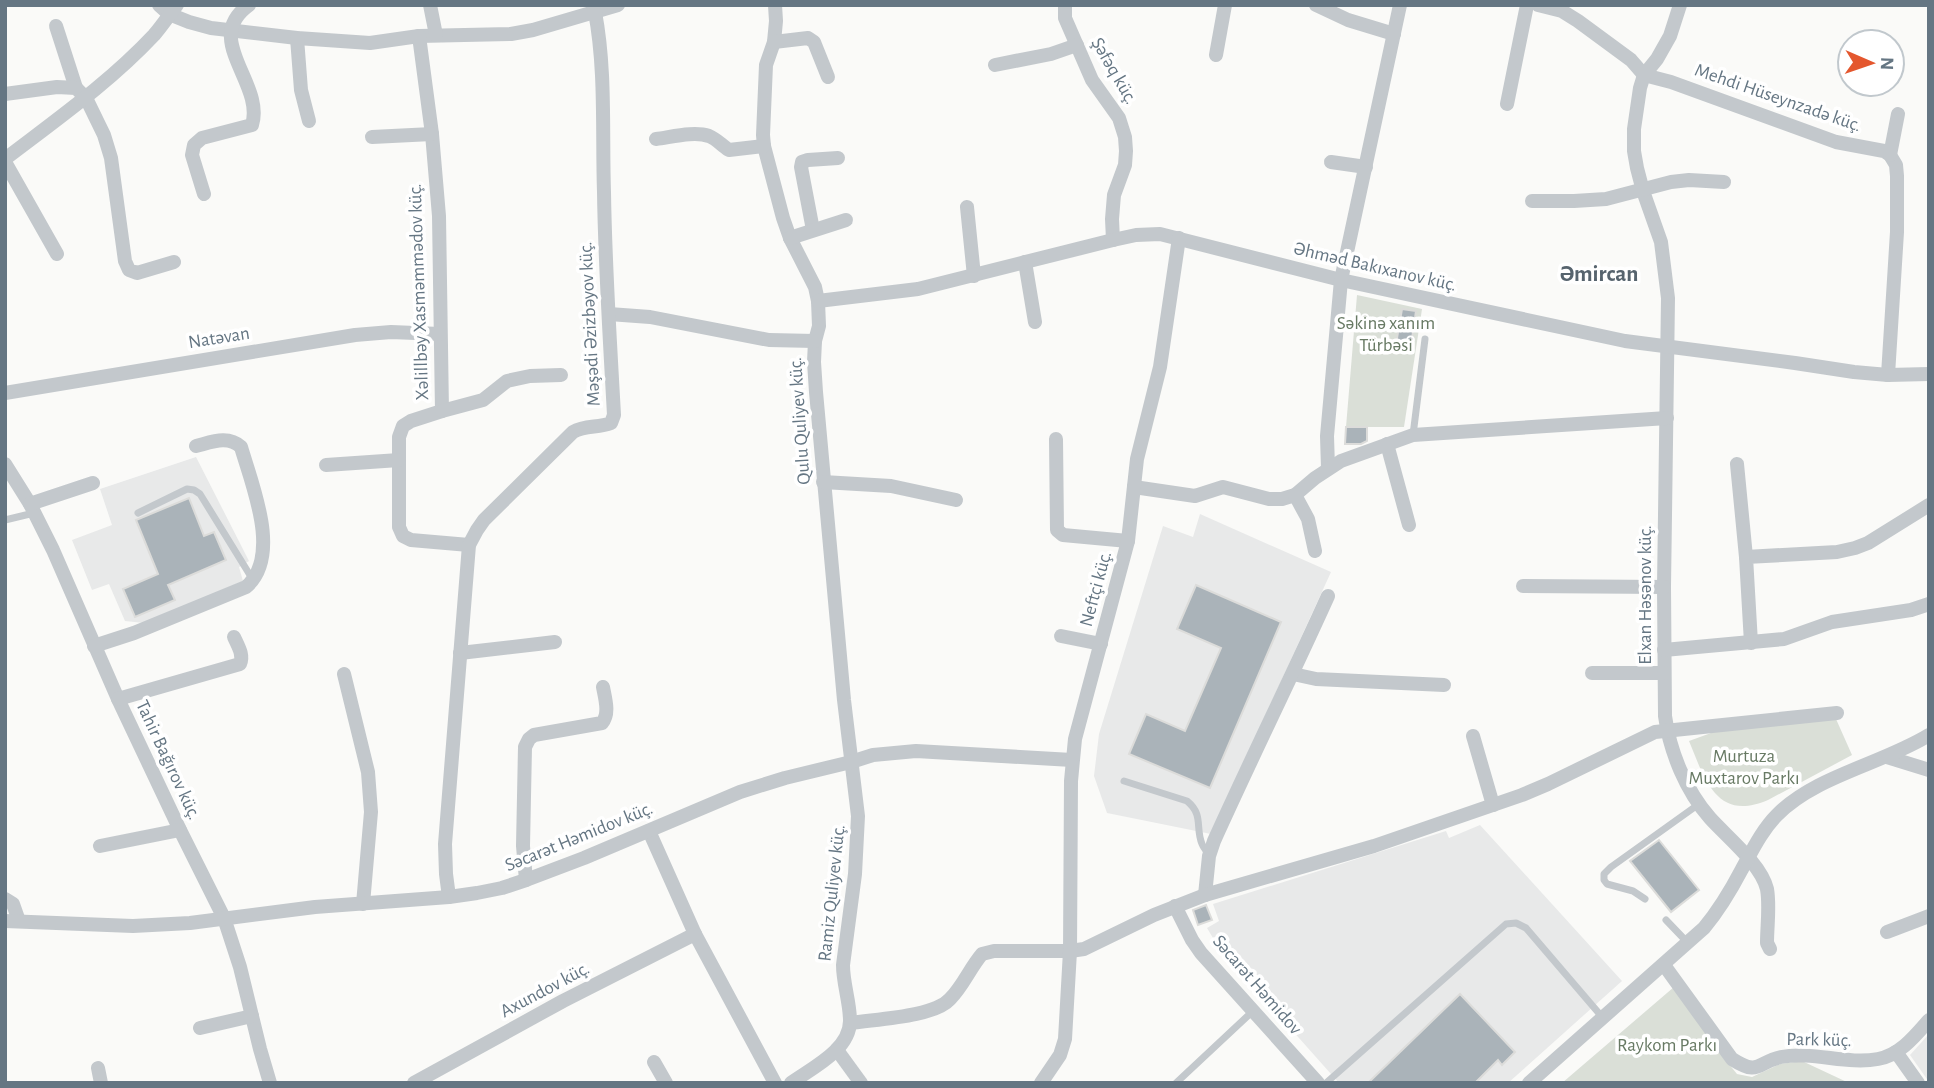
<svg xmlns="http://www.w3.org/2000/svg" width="1934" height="1088" font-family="'Alegreya Sans',sans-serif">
<rect width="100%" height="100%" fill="#fafaf8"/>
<g fill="#e8e9e9">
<polygon points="196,457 249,561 239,567 243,581 144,623 125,621 109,584 92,590 72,540 112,525 100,489"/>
<polygon points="1200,514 1331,572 1211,834 1107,813 1094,776 1099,734 1163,526 1193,537"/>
<polygon points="1480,825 1622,981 1508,1083 1339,1083 1219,948 1207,928 1219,921 1213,904 1446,831 1449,838"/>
<polygon points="1929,1034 1929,1082 1910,1055"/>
</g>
<g fill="#dadfd7">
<polygon points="1357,295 1422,309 1404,427 1346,427"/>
<path d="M1836 719 1852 755 1768 800C1717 822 1705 780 1689 741L1722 729Z"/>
<polygon points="1674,987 1724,1058 1737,1074 1752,1077 1780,1064 1802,1061 1849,1083 1562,1083"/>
</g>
<g fill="#aab3b9" stroke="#dcdcda" stroke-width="2">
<polygon points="1402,309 1416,311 1411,346 1396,344"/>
<polygon points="1346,427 1367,427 1367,441 1361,444 1345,444"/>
<polygon points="189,498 204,536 214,532 226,560 168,585 175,600 135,617 123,589 158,574 136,520"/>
<polygon points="1196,585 1281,622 1210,788 1129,754 1146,714 1185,731 1221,648 1177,629"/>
<polygon points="1659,840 1699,890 1671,912 1630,861"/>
<polygon points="1206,905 1212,920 1198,925 1193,910"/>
<polygon points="1460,994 1515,1052 1502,1065 1498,1060 1475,1083 1368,1083"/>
</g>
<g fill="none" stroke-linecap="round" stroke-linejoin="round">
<g stroke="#c3c8cc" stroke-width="7">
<polyline points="1413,435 1425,339"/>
<polyline points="138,513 187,489 194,490 200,494 253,580"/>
<polyline points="5,520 34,513"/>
<path d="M1124 781 1187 801C1204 815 1195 827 1202 844 1203 847 1206 850 1208 854"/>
<polyline points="1645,899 1633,891 1607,884 1604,880 1604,874 1611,867 1699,804"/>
<polyline points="1666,920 1688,943"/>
<polyline points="1176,1083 1253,1011"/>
<polyline points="1326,1083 1506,924 1516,923 1526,928 1603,1018"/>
</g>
<g stroke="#c3c8cc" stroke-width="14">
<polyline points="159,5 169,14 189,22 211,28 297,38 370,43 419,36 511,34 533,30 618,5"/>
<polyline points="430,5 436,35"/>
<path d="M775 5 776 21 774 42 766 65 763 135 764 146 783 218 790 238 815 287 818 301 819 326 815 341 814 362 816 392 844 700 858 816 855 874 843 965C843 984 850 1002 850 1021 850 1050 812 1068 791 1083"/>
<polyline points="1065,5 1065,18 1092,80 1119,118 1125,137 1126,151 1125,165 1114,195 1112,219 1113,240"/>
<polyline points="1316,5 1348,20 1394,34"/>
<polyline points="1538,5 1562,11 1578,21 1631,60 1644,75 1671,82 1836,142 1884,151 1890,155 1896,165 1897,176 1897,232 1888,375"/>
<path d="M1680 5 1670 36 1657 59 1644 75 1640 88 1634 129V151L1637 168 1643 191 1661 242 1668 298 1664 587 1665 716C1670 752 1686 791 1710 818 1727 837 1761 864 1767 889 1770 906 1767 926 1767 943L1770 949"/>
<polyline points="56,26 76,88"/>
<polyline points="419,36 432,134 439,216 442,411 411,421 403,426 399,437 399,527 403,536 411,540 469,545"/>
<polyline points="297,38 301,90 309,121"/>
<polyline points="774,42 808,38 814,42 828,77"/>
<polyline points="1216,55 1225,5"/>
<polyline points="995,65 1051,54 1077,45"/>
<polyline points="5,94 57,87 76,88 86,98 104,135 111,158 125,261 129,270 137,273 174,262"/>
<polyline points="1507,104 1527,5"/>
<polyline points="372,137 432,134"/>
<path d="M656 139C672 137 694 131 709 136 717 139 722 146 729 150L764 146"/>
<polyline points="1890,155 1898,114"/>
<path d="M5 159C56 120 110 82 154 35 162 26 169 15 177 5"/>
<polyline points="5,162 57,254"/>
<polyline points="1331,162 1366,167"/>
<path d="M204 194 192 155 194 145 202 138 252 125C265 83 201 39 249 5"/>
<polyline points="1532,201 1574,201 1606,199 1671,182 1689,180 1724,182"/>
<polyline points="967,207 974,276"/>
<polyline points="813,230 801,167 802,162 808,160 838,158"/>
<polyline points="790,238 846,220"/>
<polyline points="1025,262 1035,322"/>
<polyline points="818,301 918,289 1113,240 1136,235 1160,234 1341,280 1625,341 1795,363 1854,372 1888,375 1929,374"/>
<polyline points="609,314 650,317 769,340 815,341"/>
<polyline points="5,393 355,335 391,332 440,334"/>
<polyline points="442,411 483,400 507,381 530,376 561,375"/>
<polyline points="1056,439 1057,530 1063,535 1128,541"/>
<polyline points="1387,444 1409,525"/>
<polyline points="5,464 30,504 53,550 118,699 180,830 224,918 240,967 260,1049 270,1083"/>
<polyline points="1737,464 1746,557"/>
<polyline points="326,465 399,460"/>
<polyline points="1328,468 1327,436 1341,280 1400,5"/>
<polyline points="823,482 891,486 956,500"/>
<polyline points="1134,487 1195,496 1223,487 1269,499 1282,499 1295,495 1315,478 1341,461 1413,435 1667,418"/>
<polyline points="1295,495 1308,519 1315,551"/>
<polyline points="30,504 93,483"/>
<polyline points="1523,586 1664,587"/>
<polyline points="1061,636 1101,644"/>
<polyline points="1751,643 1746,557 1837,552 1855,548 1868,543 1929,505"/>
<path d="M94 646 134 633 246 587C282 556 252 485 241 447 228 435 212 442 196 446"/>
<polyline points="1664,650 1784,639 1832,622 1911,610 1929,604"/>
<polyline points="460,653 555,642"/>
<polyline points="1592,673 1664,673"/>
<polyline points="344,674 368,772 371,812 363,904"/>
<polyline points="1293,674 1316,679 1444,685"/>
<path d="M118 699 240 664C244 655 238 646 234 637"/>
<polyline points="1473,736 1493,805"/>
<polyline points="1887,757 1929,770"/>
<polyline points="649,831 695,934 775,1083"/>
<polyline points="100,846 180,830"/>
<path d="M526 880 523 846 525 747 529 739 534 735 602 723C610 714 605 698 603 687"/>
<path d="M1205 895 1209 856 1214 841C1251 759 1291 678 1328 596"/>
<path d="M449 897 446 874 445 844 469 545 477 530 484 520 573 432C585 425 598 428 611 423L614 415C610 341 605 266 604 192 602 132 606 70 595 12"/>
<polyline points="5,899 13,904 19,921"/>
<polyline points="1175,906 1192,940 1201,953 1318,1083"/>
<polyline points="5,921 133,926 190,923 315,907 449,897 477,893 502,888 526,880 584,858 740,792 785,778 851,762 873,755 916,751 1072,760"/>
<polyline points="1887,932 1929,916"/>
<path d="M1664 965 1732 1059C1760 1077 1757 1062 1781 1057 1813 1051 1847 1065 1878 1059 1900 1055 1915 1036 1929 1020"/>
<path d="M851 1023C876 1019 934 1017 950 999 963 986 970 968 982 954L994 951H1070L1084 949 1154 915 1205 895 1374 846 1522 795 1548 784 1655 732 1837 713"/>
<polyline points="200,1028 252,1016"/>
<polyline points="837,1050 861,1083"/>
<polyline points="1896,1052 1918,1083"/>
<polyline points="654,1062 666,1083"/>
<polyline points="98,1068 101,1083"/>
<polyline points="414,1083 563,1001 695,934"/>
<polyline points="1041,1083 1060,1055 1065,1039 1070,951 1071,781 1075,739 1128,541 1137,459 1160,367 1179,238"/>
<path d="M1529 1083 1704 928C1719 910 1731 890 1742 869 1752 851 1762 830 1777 815 1815 776 1882 764 1929 735"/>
</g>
</g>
<g text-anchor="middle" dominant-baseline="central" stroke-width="7" stroke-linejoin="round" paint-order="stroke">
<g font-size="19" fill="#657683" stroke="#fff">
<text transform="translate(1114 71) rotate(60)">Şəfəq küç.</text>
<text transform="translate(1778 98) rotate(19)">Mehdi Hüseynzadə küç.</text>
<text transform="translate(1375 267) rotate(13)">Əhməd Bakıxanov küç.</text>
<text transform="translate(419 292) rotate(-92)">Xəlillbəy Xasməmmədov küç.</text>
<text transform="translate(590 324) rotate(-93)">Məşədi Əzizbəyov küç.</text>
<text transform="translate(219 338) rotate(-9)">Natəvan</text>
<text transform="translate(800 421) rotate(-94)">Qulu Quliyev küç.</text>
<text transform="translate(1096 589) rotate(-75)">Neftçi küç.</text>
<text transform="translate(1645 595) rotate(-90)">Elxan Həsənov küç.</text>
<text transform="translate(168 760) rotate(65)">Tahir Bağırov küç.</text>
<text transform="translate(579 837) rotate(-22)">Səcarət Həmidov küç.</text>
<text transform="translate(832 893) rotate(-84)">Ramiz Quliyev küç.</text>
<text transform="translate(1257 985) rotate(49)">Səcarət Həmidov</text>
<text transform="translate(545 990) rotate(-28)">Axundov küç.</text>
<text transform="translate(1819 1040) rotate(1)">Park küç.</text>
</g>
<g font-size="19" fill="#687a64" stroke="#fff">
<text x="1386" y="323">Səkinə xanım<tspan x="1386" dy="22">Türbəsi</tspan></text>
<text x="1744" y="756">Murtuza<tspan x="1744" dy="22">Muxtarov Parkı</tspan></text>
<text x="1667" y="1045">Raykom Parkı</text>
</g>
<g font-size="23" font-weight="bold" fill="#57646e" stroke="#fff">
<text x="1599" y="274">Əmircan</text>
</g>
</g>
<rect width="1934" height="1088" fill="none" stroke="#657683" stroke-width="14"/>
<g transform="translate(1871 63) rotate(92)"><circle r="33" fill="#ffffff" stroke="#c1c8cd" stroke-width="2"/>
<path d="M0-5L12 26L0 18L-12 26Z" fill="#e4572e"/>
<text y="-10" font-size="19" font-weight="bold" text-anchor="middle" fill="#657683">N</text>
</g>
</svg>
